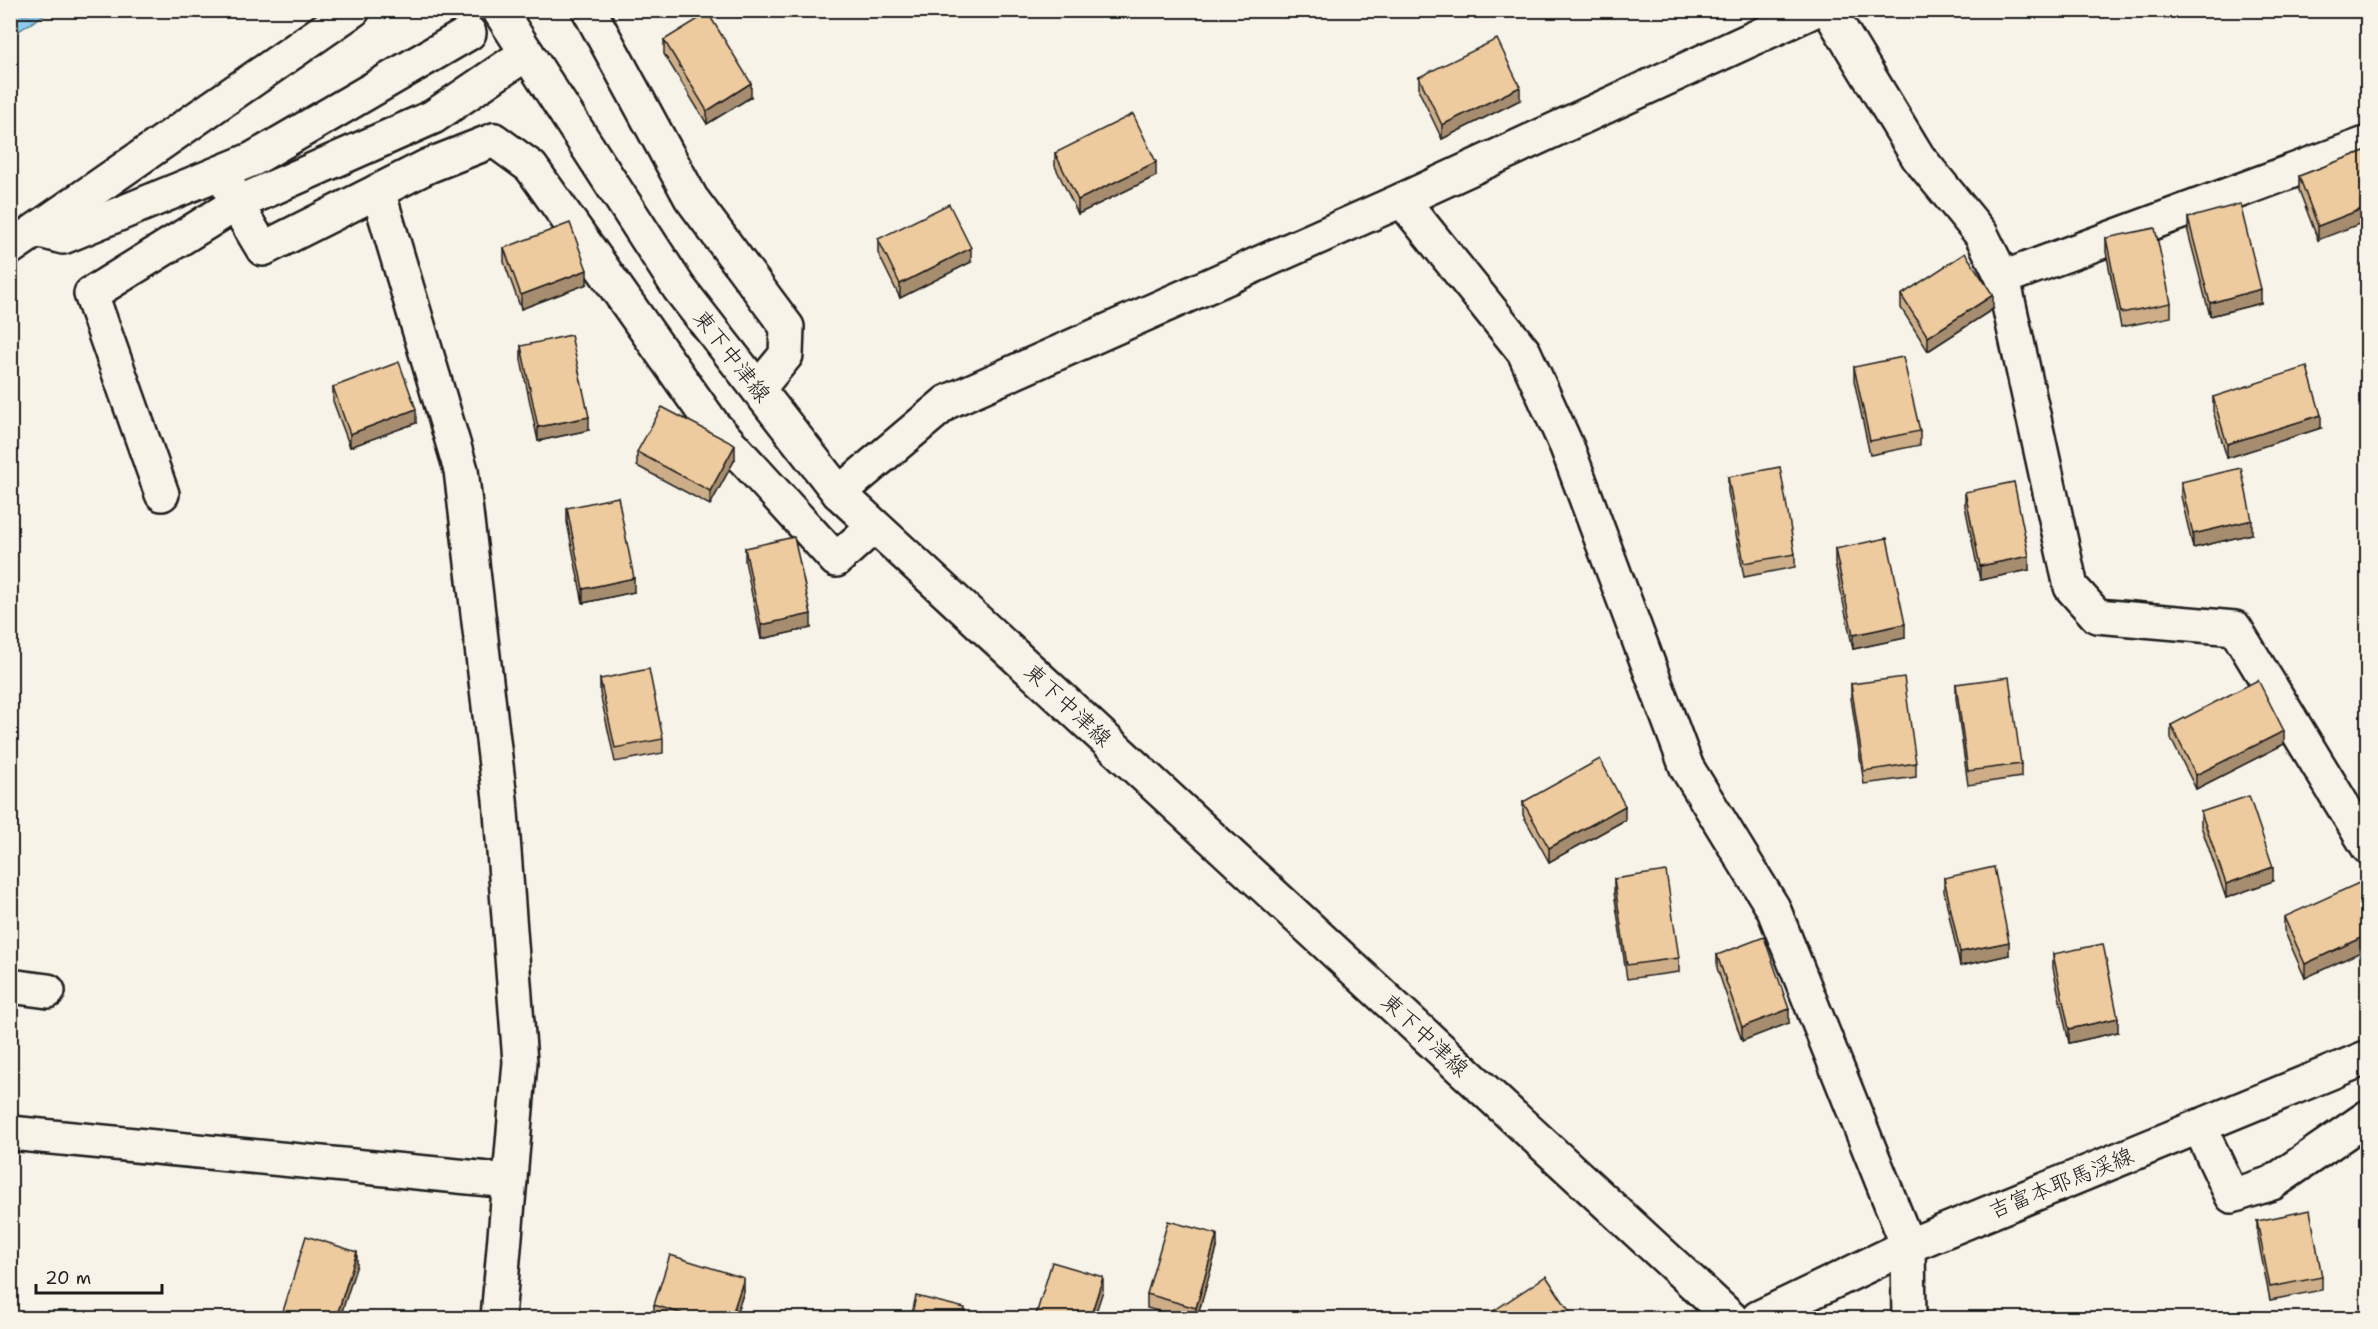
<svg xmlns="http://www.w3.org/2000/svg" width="2378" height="1329" font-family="'Shantell Sans','Klee One',sans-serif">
<defs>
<pattern id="water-ripples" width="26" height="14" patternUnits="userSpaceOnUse" patternTransform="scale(1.5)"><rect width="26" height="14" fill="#8bcbec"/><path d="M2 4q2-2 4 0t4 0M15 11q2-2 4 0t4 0" fill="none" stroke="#77aeca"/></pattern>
</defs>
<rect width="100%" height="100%" fill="#f7f3e8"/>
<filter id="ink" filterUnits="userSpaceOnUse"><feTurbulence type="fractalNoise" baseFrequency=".0167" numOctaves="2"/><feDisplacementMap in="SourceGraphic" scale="12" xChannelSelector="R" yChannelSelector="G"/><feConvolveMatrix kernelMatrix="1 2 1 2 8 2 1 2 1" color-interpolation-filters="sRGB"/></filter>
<g filter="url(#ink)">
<polygon fill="url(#water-ripples)" stroke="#5f8599" stroke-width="1.5" points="11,10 50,10 50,11 11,36"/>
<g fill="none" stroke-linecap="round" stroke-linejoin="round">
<g stroke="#1c1c1c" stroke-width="38">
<g id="street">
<polyline points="589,10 691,198 787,327 786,355 758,389"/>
<polyline points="1829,10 1918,157 1981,234 2003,278 2071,587 2097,616 2235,628 2368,847"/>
<polyline points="228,184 236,204 433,117 527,53"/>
<polyline points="378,191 461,470 500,799 520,1062 498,1318"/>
<polyline points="1402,200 1524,352 1567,447 1687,768 1773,908 1908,1246 1909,1318"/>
<polyline points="37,230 63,237 253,159 469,33"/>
<polyline points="10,248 353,10"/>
<polyline points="2003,278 2368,143"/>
<polyline points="839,493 947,402 1402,200 1815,10"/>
<polyline points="162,494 91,294 236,204 263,249 428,166 494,140 531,167 713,425 836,560 874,526"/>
<polyline points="10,986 48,991"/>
<polyline points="2199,1126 2232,1196 2272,1183 2368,1117"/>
<polyline points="10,1133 510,1181"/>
</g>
</g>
<g stroke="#1c1c1c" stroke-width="38">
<polyline id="secondary" points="499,10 679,288 839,493 1731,1318"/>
</g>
<g stroke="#1c1c1c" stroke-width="38">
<polyline id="primary" points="1758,1318 1908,1246 2368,1057"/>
</g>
<use href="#street" stroke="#f7f3e8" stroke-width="33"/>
<use href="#secondary" stroke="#f7f3e8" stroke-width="33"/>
<use href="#primary" stroke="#f7f3e8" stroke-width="33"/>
</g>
<g fill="#cdae89" stroke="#1c1c1c" stroke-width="1.5">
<polygon points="1936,10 1981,10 1937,18"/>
<polygon points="664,40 751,97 707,124 664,54"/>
<polygon points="1419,77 1520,100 1442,139 1419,91"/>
<polygon points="2367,150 2318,240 2299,190 2299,176"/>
<polygon points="1055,153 1156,176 1078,214 1055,166"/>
<polygon points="2188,218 2261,303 2210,316 2188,232"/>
<polygon points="2106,238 2171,303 2171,317 2121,327 2106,252"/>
<polygon points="878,239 971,262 900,298 878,253"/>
<polygon points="504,248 587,284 521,309 504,262"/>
<polygon points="2367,264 2367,304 2362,279 2362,265"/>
<polygon points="1901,295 1993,309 1928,351 1901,308"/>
<polygon points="521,346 589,430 538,441 521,360"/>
<polygon points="1854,367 1920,431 1920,445 1870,455 1854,380"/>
<polygon points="333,387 416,423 350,447 333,401"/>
<polygon points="2213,397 2321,428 2227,458 2213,411"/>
<polygon points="637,452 735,459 710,505 637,466"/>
<polygon points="1728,477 1795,554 1795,567 1744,577 1728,491"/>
<polygon points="2181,482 2252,534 2193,548 2181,496"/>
<polygon points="1965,492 2029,570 1980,580 1965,506"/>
<polygon points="567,508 634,592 583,603 567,522"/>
<polygon points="745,548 811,628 761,639 745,561"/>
<polygon points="1835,549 1905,638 1853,649 1835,563"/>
<polygon points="600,679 663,739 663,753 615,762 600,693"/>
<polygon points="1851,684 1916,763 1916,777 1864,784 1851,698"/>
<polygon points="1956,684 2021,764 2021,777 1968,785 1956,698"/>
<polygon points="2171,725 2284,744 2196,789 2171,739"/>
<polygon points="1523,802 1625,820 1549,862 1523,815"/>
<polygon points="2201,812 2273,881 2226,898 2201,826"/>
<polygon points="1944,878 2009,955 1960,966 1944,891"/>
<polygon points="1614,879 1679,958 1679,972 1627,979 1614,892"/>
<polygon points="2367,896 2305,978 2284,930 2284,917"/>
<polygon points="2053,954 2118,1032 2069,1043 2053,968"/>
<polygon points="1717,955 1789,1023 1742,1041 1717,968"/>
<polygon points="2257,1221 2322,1277 2322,1290 2270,1300 2257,1234"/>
<polygon points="1217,1248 1197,1318 1185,1318 1147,1308 1147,1294"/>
<polygon points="744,1291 735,1318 654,1318 654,1305"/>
</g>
<g fill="#a78d6f" stroke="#1c1c1c" stroke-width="1.5">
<polygon points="751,83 751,97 707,124 707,111"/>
<polygon points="1520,87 1520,100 1442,139 1442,125"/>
<polygon points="1156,162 1156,176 1078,214 1078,200"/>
<polygon points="2367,207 2367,221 2318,240 2318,226"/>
<polygon points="971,248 971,262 900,298 900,284"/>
<polygon points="587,270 587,284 521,309 521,295"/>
<polygon points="2261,289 2261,303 2210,316 2210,303"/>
<polygon points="1993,295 1993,309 1928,351 1928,337"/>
<polygon points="416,409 416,423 350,447 350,434"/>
<polygon points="2321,415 2321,428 2227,458 2227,444"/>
<polygon points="589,417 589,430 538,441 538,427"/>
<polygon points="735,445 735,459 710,505 710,491"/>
<polygon points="2252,520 2252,534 2193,548 2193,534"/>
<polygon points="2029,556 2029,570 1980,580 1980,566"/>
<polygon points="634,578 634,592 583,603 583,589"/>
<polygon points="811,614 811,628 761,639 761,625"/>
<polygon points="1905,624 1905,638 1853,649 1853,635"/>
<polygon points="2284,731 2284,744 2196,789 2196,775"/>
<polygon points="1625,806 1625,820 1549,862 1549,848"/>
<polygon points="2273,867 2273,881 2226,898 2226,884"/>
<polygon points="2367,935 2367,949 2305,978 2305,964"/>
<polygon points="2009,942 2009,955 1960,966 1960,952"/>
<polygon points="1789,1009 1789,1023 1742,1041 1742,1027"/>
<polygon points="2118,1018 2118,1032 2069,1043 2069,1029"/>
<polygon points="1217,1234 1217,1248 1197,1318 1196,1318 1196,1308"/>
<polygon points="357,1252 357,1265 340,1318 336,1318"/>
<polygon points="1103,1277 1103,1291 1094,1318 1090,1318"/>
<polygon points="744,1278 744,1291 735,1318 731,1318"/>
</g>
<g fill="#eeca9f" stroke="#1c1c1c" stroke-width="1.5">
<polygon points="708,13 751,83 707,111 664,40"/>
<polygon points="1497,39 1520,87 1442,125 1419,77"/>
<polygon points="1133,114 1156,162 1078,200 1055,153"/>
<polygon points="2367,150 2367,207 2318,226 2299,176"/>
<polygon points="949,204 971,248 900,284 878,239"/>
<polygon points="2240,204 2261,289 2210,303 2188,218"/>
<polygon points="570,223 587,270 521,295 504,248"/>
<polygon points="2155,228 2171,303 2121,313 2106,238"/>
<polygon points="1965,253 1993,295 1928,337 1901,295"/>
<polygon points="2367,264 2367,290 2362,265"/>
<polygon points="571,335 589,417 538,427 521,346"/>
<polygon points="1903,357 1920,431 1870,441 1854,367"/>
<polygon points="399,362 416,409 350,434 333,387"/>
<polygon points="2307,367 2321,415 2227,444 2213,397"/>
<polygon points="662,407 735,445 710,491 637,452"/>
<polygon points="1780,467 1795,554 1744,563 1728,477"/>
<polygon points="2241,468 2252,520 2193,534 2181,482"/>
<polygon points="2014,482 2029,556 1980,566 1965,492"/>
<polygon points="618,497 634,578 583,589 567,508"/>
<polygon points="794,537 811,614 761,625 745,548"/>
<polygon points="1887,538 1905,624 1853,635 1835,549"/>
<polygon points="649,669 663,739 615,748 600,679"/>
<polygon points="1904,677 1916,763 1864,771 1851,684"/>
<polygon points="2009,677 2021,764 1968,771 1956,684"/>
<polygon points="2258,680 2284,731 2196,775 2171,725"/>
<polygon points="1600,759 1625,806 1549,848 1523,802"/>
<polygon points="2249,796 2273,867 2226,884 2201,812"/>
<polygon points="1994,867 2009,942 1960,952 1944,878"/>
<polygon points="1666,871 1679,958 1627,965 1614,879"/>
<polygon points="2361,882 2367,896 2367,935 2305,964 2284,917"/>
<polygon points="1764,937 1789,1009 1742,1027 1717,955"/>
<polygon points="2103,944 2118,1018 2069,1029 2053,954"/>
<polygon points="2310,1210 2322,1277 2270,1287 2257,1221"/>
<polygon points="1168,1221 1217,1234 1196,1308 1147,1294"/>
<polygon points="306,1236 357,1252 336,1318 281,1318"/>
<polygon points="670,1255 744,1278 731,1318 696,1318 654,1305"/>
<polygon points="1052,1262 1103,1277 1090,1318 1035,1318"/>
<polygon points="1546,1276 1574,1318 1483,1318"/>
<polygon points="916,1296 965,1308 963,1318 911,1318"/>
</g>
</g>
<g text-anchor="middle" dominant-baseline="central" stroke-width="4.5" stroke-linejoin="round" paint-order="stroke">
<g font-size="22" fill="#1c1c1c" stroke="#f7f3e8">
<text transform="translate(732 356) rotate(52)">東下中津線</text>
<text transform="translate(1068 705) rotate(43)">東下中津線</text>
<text transform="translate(1425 1035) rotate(43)">東下中津線</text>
<text transform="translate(2061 1183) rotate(-22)">吉富本耶馬渓線</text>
</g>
</g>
<rect width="2378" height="1329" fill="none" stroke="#f7f3e8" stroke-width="36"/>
<rect x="18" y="18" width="2342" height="1293" fill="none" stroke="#1c1c1c" stroke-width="2" filter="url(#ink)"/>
<path d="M36 1284v9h126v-9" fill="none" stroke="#1c1c1c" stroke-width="3"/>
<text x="45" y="1284" font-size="18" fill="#1c1c1c" stroke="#f7f3e8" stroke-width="4.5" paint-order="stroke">20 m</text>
</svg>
